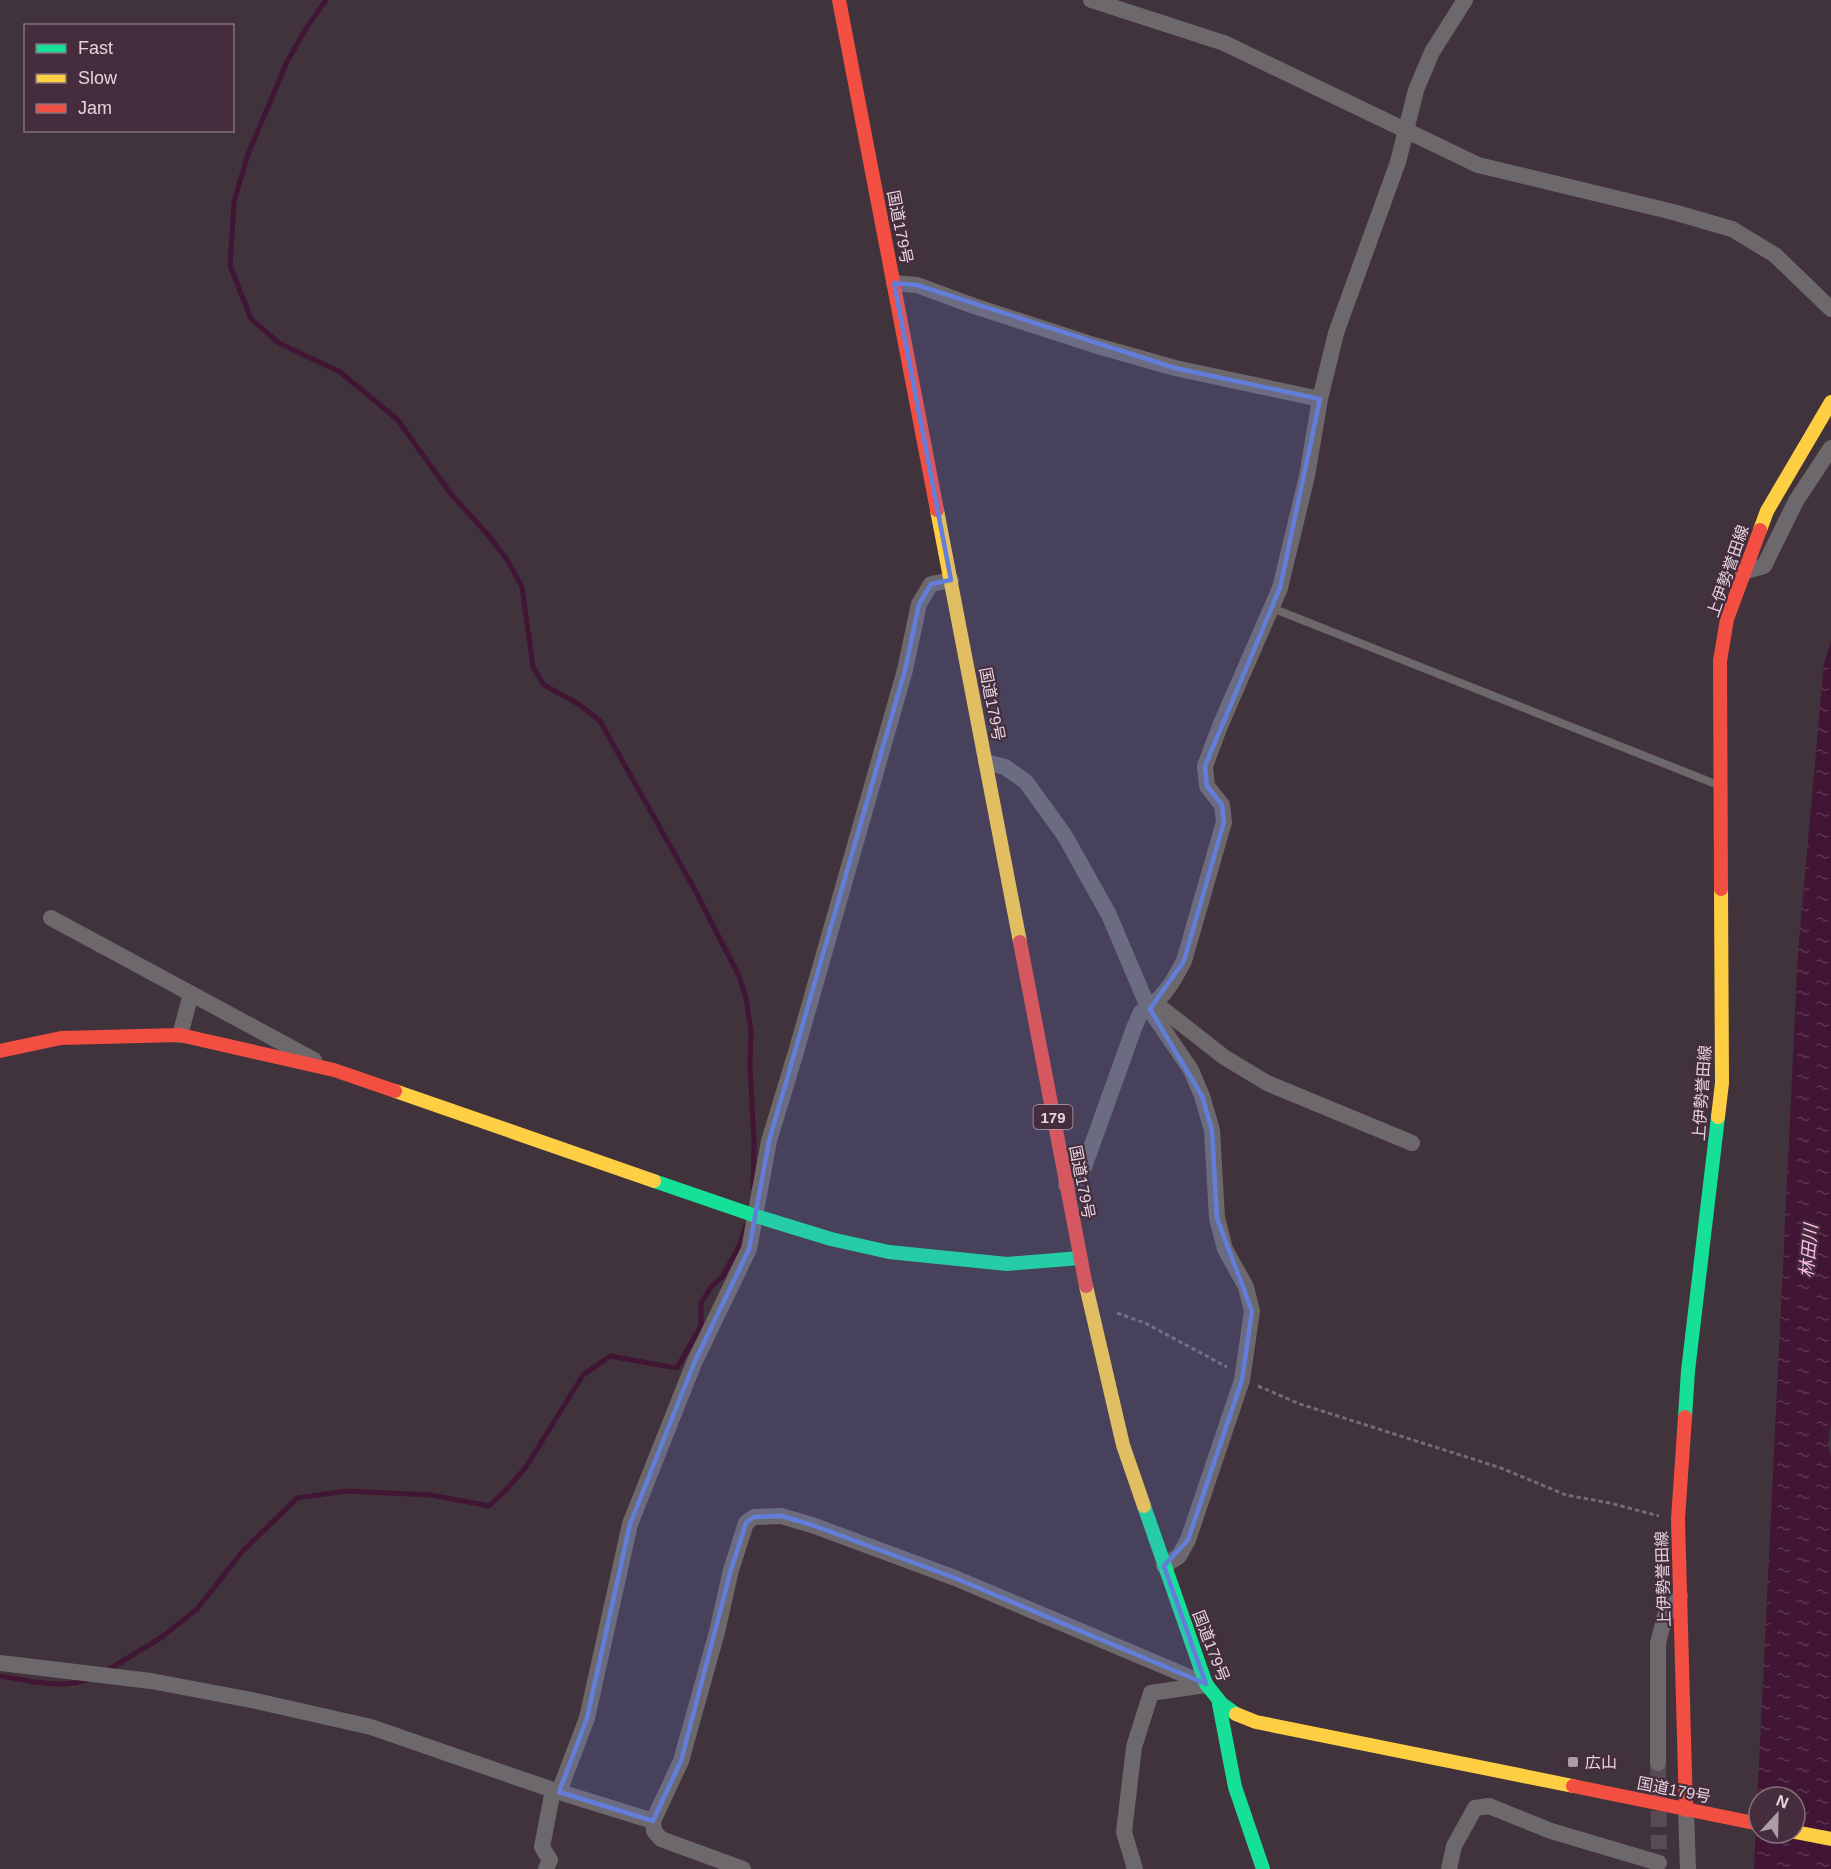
<svg xmlns="http://www.w3.org/2000/svg" width="1831" height="1869" font-family="Helvetica,'Noto Sans JP',sans-serif">
<defs>
<pattern id="water-ripples" width="26" height="14" patternUnits="userSpaceOnUse" patternTransform="scale(1.5)"><rect width="26" height="14" fill="#411534"/><path d="M2 4q2-2 4 0t4 0M15 11q2-2 4 0t4 0" fill="none" stroke="#5c3651"/></pattern>
</defs>
<rect width="100%" height="100%" fill="#40333c"/>
<path fill="url(#water-ripples)" fill-rule="evenodd" d="M1831 641V1422L1828 1444 1831 1457V1869H1754L1798 952 1824 663ZM1759 1797H1795V1833H1759Z"/>
<g fill="none" stroke-linecap="round" stroke-linejoin="round">
<g stroke="#411534" stroke-width="5">
<polyline points="326,0 307,27 287,62 248,154 234,202 230,265 251,319 279,343 340,372 397,419 451,494 489,536 508,561 522,587 533,667 544,685 580,705 600,721 696,892 739,976 746,998 751,1031 750,1064 754,1144 753,1188"/>
<polyline points="108,1670 162,1637 197,1609 242,1552 297,1498 346,1491 431,1495 489,1506 505,1491 526,1467 583,1375 610,1356 677,1368 701,1326 701,1303 711,1287 723,1276 741,1242 745,1226"/>
<path d="M0 1676C28 1680 61 1690 89 1679"/>
</g>
<polyline stroke="#594b54" stroke-width="16" stroke-dasharray="16 8" stroke-linecap="butt" points="1658,1763 1659,1849"/>
<g stroke="#736d71" stroke-width="3" stroke-dasharray="4.5 3" stroke-linecap="butt">
<polyline points="1117,1313 1145,1323 1227,1367"/>
<polyline points="1258,1386 1300,1404 1501,1468 1566,1495 1610,1503 1659,1516"/>
</g>
<polyline stroke="#6d686b" stroke-width="8" points="1272,608 1718,785"/>
<g stroke="#6d686b" stroke-width="16">
<polyline points="1091,0 1224,43 1478,165 1673,212 1732,229 1775,255 1831,309"/>
<polyline points="894,283 917,285 974,306 1094,345 1175,368 1320,399"/>
<polyline points="1743,572 1764,566 1796,501 1831,448"/>
<path d="M986 762 1005 767 1026 782 1065 836 1109 915 1148 1007C1165 997 1175 978 1184 961L1224 822 1222 805 1207 786 1205 766 1220 726 1280 588 1307 476 1320 399 1336 333 1398 162 1416 90 1432 52 1465 0"/>
<polyline points="51,918 314,1060"/>
<polyline points="1155,1003 1224,1057 1267,1083 1412,1143"/>
<polyline points="180,1035 191,994"/>
<polyline points="1066,1185 1076,1180 1083,1170 1134,1028 1141,1012 1148,1007 1191,1070 1202,1096 1212,1130 1217,1218 1225,1249 1246,1287 1252,1311 1242,1380 1188,1540 1179,1556 1164,1566"/>
<polyline points="0,1663 151,1681 256,1701 371,1727 553,1790 653,1821"/>
<polyline points="1658,1763 1658,1643 1665,1616 1680,1596"/>
<polyline points="559,1792 587,1718 630,1524 694,1363 749,1249 769,1141 796,1052 905,670 919,604 931,584 951,580"/>
<polyline points="1686,1810 1688,1869"/>
<polyline points="546,1869 550,1860 542,1847 553,1790"/>
<polyline points="743,1869 661,1839 654,1831 653,1821 681,1761 717,1632 731,1570 746,1523 754,1517 781,1516 812,1525 955,1578 1206,1684"/>
<polyline points="1135,1869 1124,1832 1134,1747 1151,1693 1205,1685"/>
<polyline points="1449,1869 1454,1846 1475,1808 1489,1806 1551,1831 1659,1863"/>
</g>
<g stroke="#16e098" stroke-width="14">
<polyline points="654,1181 756,1216 831,1239 889,1252 1007,1264 1080,1258"/>
<polyline points="1685,1417 1688,1371 1718,1117"/>
<polyline points="1144,1506 1206,1684 1222,1704 1236,1714"/>
<polyline points="1219,1704 1235,1787 1263,1869"/>
</g>
<g stroke="#ffcf43" stroke-width="14">
<polyline points="937,510 1020,942"/>
<polyline points="1760,530 1767,511 1831,402"/>
<polyline points="395,1091 654,1181"/>
<polyline points="1718,1117 1722,1083 1721,889"/>
<polyline points="1086,1286 1123,1445 1144,1506"/>
<polyline points="1236,1714 1256,1722 1573,1786"/>
<polyline points="1795,1832 1831,1839"/>
</g>
<g stroke="#f24e42" stroke-width="14">
<polyline points="839,0 937,510"/>
<polyline points="1721,889 1720,661 1727,619 1760,530"/>
<polyline points="1020,942 1086,1286"/>
<polyline points="0,1051 61,1038 180,1035 334,1070 395,1091"/>
<polyline points="1685,1417 1678,1519 1686,1810"/>
<polyline points="1573,1786 1759,1824"/>
</g>
</g>
<path fill="#637dda" fill-opacity="0.2" stroke="#637dda" stroke-width="4.5" stroke-linejoin="round" d="M894 283 917 285 1175 368 1320 399 1280 588 1205 766 1207 786 1222 805 1224 822 1184 961 1150 1009 1202 1096 1212 1130 1217 1218 1252 1311 1242 1380 1188 1540 1164 1566 1206 1684 955 1578 812 1525 781 1516 754 1517 746 1523 731 1570 681 1761 653 1821 559 1792 587 1718 630 1524 694 1363 749 1249 769 1141 905 670 919 604 931 584 951 580Z"/>
<rect fill="#ab9ca5" stroke="#462d3d" stroke-width="2" x="1567" y="1756" width="12" height="12" rx="3"/>
<g text-anchor="middle" dominant-baseline="central" stroke-width="4.5" stroke-linejoin="round" paint-order="stroke">
<rect fill="#462d3d" stroke="#b5a2ae" stroke-width="1.5" x="1033.5" y="1105" width="39" height="24" rx="4.5"/>
<g font-size="15" font-weight="bold" fill="#e4d4de">
<text x="1053" y="1117">179</text>
</g>
<g font-size="16" fill="#e4d4de" stroke="#462d3d">
<text transform="translate(900 227) rotate(79)">国道179号</text>
<text transform="translate(1728 571) rotate(-71)">上伊勢誉田線</text>
<text transform="translate(992 704) rotate(79)">国道179号</text>
<text transform="translate(1702 1093) rotate(-86)">上伊勢誉田線</text>
<text transform="translate(1082 1182) rotate(79)">国道179号</text>
<text transform="translate(1663 1579) rotate(-92)">上伊勢誉田線</text>
<text transform="translate(1211 1646) rotate(69)">国道179号</text>
<text transform="translate(1674 1790) rotate(11)">国道179号</text>
</g>
<g font-size="16" fill="#e4d4de" stroke="#462d3d" text-anchor="start">
<text x="1585" y="1762">広山</text>
</g>
<g font-size="18" font-style="italic" fill="#fcbae3" stroke="#462d3d">
<text transform="translate(1809 1251) rotate(-85)">林田川</text>
</g>
</g>
<rect x="24" y="24" width="210" height="108" fill="#462d3d" stroke="#85707d" stroke-width="1.5"/>
<rect x="36" y="44" width="30" height="9" fill="#16e098" stroke="#85707d" stroke-width="1.5"/>
<text x="78" y="54" font-size="18" fill="#e4d4de">Fast</text>
<rect x="36" y="74" width="30" height="9" fill="#ffcf43" stroke="#85707d" stroke-width="1.5"/>
<text x="78" y="84" font-size="18" fill="#e4d4de">Slow</text>
<rect x="36" y="104" width="30" height="9" fill="#f24e42" stroke="#85707d" stroke-width="1.5"/>
<text x="78" y="114" font-size="18" fill="#e4d4de">Jam</text>
<g transform="translate(1777 1815) rotate(22)"><circle r="28" fill="#462d3d" stroke="#85707d" stroke-width="1.5"/>
<path d="M0-4.5L10 22L0 15L-10 22Z" fill="#ab9ca5"/>
<text y="-9" font-size="16" font-weight="bold" text-anchor="middle" fill="#e4d4de">N</text>
</g>
</svg>
